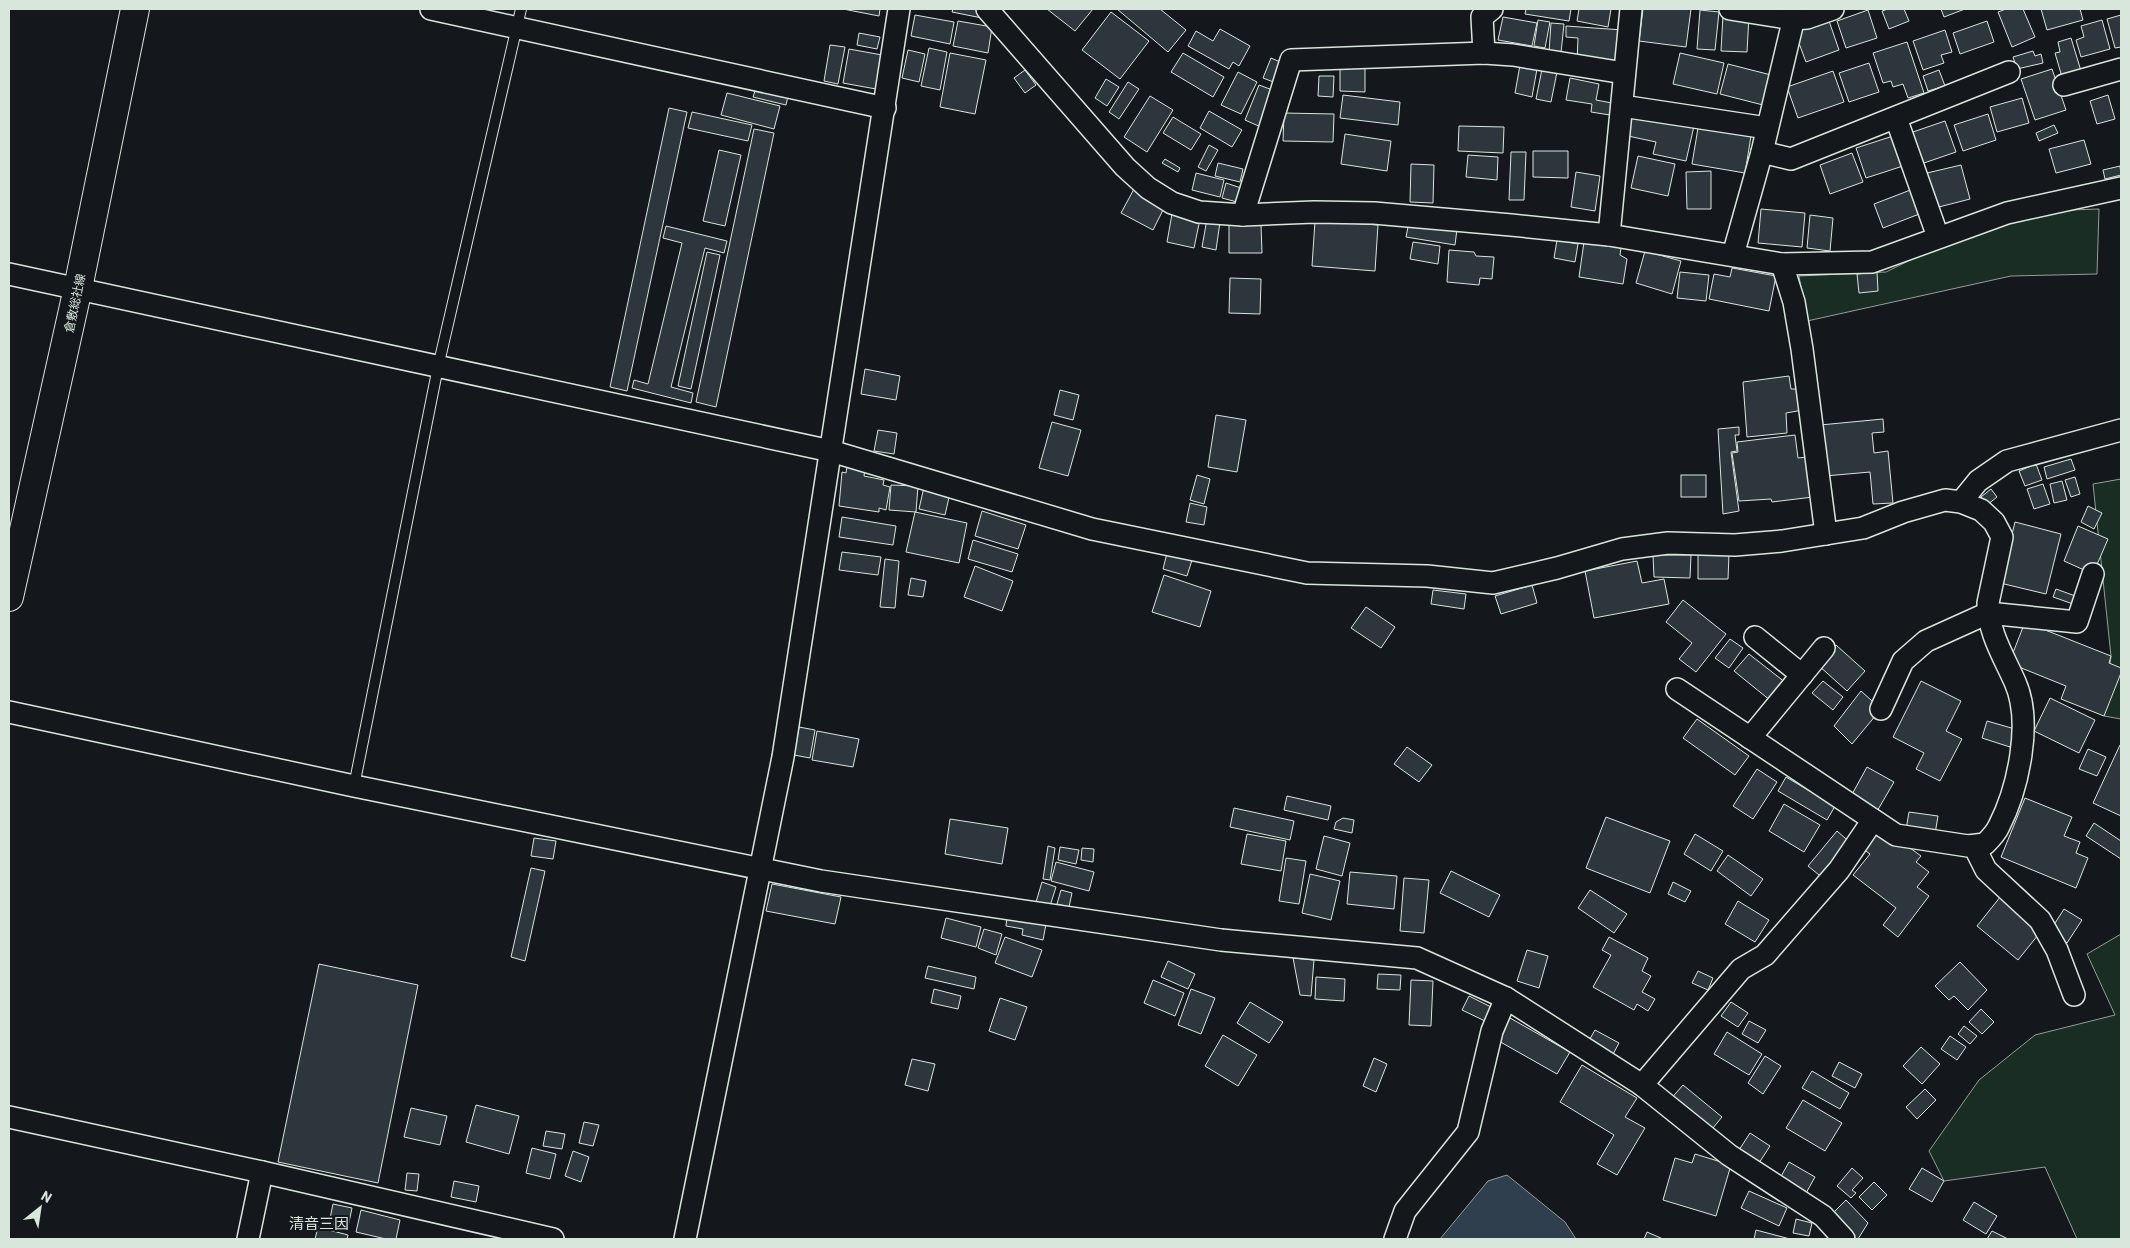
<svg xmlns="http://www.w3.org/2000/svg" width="2130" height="1248" font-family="Barlow,'Noto Sans JP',sans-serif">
<rect width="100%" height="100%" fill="#14181c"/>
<g fill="#1a2d24" stroke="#939e99">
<polygon points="2099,209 2097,274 2011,276 1807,321 1799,276 1886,272 1955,238 2039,211"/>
<polygon points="2121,479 2121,719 2104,716 2111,656 2093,484"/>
<polygon points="2121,934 2121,1239 2077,1239 2045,1167 1944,1181 1929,1151 1979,1080 2035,1035 2115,1015 2087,954"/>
</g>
<polygon fill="#2f3f4d" stroke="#939e99" points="1507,1175 1565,1222 1576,1239 1440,1239 1488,1181"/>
<g fill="#2c363c" stroke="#d8e6dc">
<polygon points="843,9 880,9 879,16"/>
<polygon points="953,9 975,9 982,18 952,12"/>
<polygon points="1047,9 1093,9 1075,31"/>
<polygon points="1117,9 1160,9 1186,30 1168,52"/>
<polygon points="1526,9 1571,9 1569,21 1525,14"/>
<polygon points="1579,9 1611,9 1608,27 1577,21"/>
<polygon points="1643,9 1691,9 1686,47 1639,41"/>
<polygon points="1888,9 1904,9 1909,21 1889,29 1882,11"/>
<polygon points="1941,9 1965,9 1944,17"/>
<polygon points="2006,9 2023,9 2035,37 2012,47 1998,12"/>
<polygon points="2041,9 2080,9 2083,20 2047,30"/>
<polygon points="1700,10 1719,12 1715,50 1697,49"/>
<polygon points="1868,10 1877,38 1846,48 1837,21"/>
<polygon points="1111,12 1149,41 1120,79 1082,50"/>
<polygon points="915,15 954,22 950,44 911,36"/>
<polygon points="1723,15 1749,16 1747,52 1721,51"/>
<polygon points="1827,15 1839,50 1806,62 1793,27"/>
<polygon points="2121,15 2121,47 2115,48 2107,19"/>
<polygon points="1503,17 1537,23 1532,46 1498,40"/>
<polygon points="1538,20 1550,22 1545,48 1534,46"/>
<polygon points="2102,20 2110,49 2081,57 2076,40 2084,37 2081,26"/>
<polygon points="958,21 992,27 988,53 953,46"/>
<polygon points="1987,21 1994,42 1960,54 1953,33"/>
<polygon points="1551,23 1564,24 1561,53 1549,52"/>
<polygon points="1566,26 1623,30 1621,65 1577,62 1578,38 1566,37"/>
<polygon points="1220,29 1250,46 1239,66 1233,62 1229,69 1188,46 1196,31 1213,41"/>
<polygon points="1945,30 1952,52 1941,55 1944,63 1923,70 1913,41"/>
<polygon points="859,33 880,37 877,49 857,45"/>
<polygon points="2071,38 2081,71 2062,77 2055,53 2060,52 2058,42"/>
<polygon points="1907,42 1924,93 1908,98 1903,84 1893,87 1891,81 1883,83 1873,53"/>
<polygon points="830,45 845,47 838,84 824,81"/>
<polygon points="929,48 947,52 940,90 921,86"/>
<polygon points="849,49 882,55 876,89 843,83"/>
<polygon points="908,50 925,54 919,82 902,78"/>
<polygon points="2033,51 2035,56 2041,54 2043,63 2017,69 2013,57"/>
<polygon points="950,53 986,60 975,114 940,107"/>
<polygon points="1183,53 1224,77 1213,97 1171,72"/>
<polygon points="1680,53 1724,63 1717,94 1673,84"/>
<polygon points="1271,58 1285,64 1276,83 1263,78"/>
<polygon points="1869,63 1879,92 1849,102 1839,73"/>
<polygon points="1728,64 1771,75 1763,105 1720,94"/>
<polygon points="1520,65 1537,69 1532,97 1515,93"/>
<polygon points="1340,67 1365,67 1365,92 1340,91"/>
<polygon points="1542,69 1557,72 1551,102 1536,99"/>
<polygon points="2052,69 2066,110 2035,120 2021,79"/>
<polygon points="1025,70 1036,85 1025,93 1014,78"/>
<polygon points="1939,70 1945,86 1928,91 1923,76"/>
<polygon points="1833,71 1844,102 1798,118 1787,87"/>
<polygon points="1238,72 1257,82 1241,114 1221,105"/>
<polygon points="1319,76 1334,76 1333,97 1318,96"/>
<polygon points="1570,78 1599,84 1596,100 1612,103 1610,115 1591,112 1592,104 1566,100"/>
<polygon points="1106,79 1119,87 1107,106 1095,98"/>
<polygon points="1128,82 1139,89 1119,119 1109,112"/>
<polygon points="1259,85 1278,92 1263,128 1245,120"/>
<polygon points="756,88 788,96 786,105 753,97"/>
<polygon points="727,93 780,106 774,129 721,115"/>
<polygon points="1343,95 1400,102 1398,125 1340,118"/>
<polygon points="2108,95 2115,119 2097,124 2090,101"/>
<polygon points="1150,96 1173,110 1147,152 1124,137"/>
<polygon points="2022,98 2029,123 1997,132 1990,107"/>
<polygon points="669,108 687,112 627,391 610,387"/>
<polygon points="1209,111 1242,130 1232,147 1200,128"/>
<polygon points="692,112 752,125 748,141 688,128"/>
<polygon points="1633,112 1694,126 1686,161 1653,154 1656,142 1628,136"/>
<polygon points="1284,113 1334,114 1333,142 1283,141"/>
<polygon points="1988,114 1996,140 1963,151 1954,125"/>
<polygon points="1173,117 1201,134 1191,150 1163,133"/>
<polygon points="1945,121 1956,152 1921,164 1910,133"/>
<polygon points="2054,125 2058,133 2039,141 2036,133"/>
<polygon points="1459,126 1504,127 1503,153 1458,151"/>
<polygon points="1698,128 1751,136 1745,173 1692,164"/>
<polygon points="754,129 774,133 716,407 696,402"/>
<polygon points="1345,134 1391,141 1387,171 1341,164"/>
<polygon points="1893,136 1903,166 1866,178 1856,148"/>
<polygon points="2084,140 2091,164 2056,173 2049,149"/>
<polygon points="1209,145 1218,150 1206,171 1198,167"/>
<polygon points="719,150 741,155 725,226 703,221"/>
<polygon points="1533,151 1568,151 1568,178 1533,177"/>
<polygon points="1511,152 1526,152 1524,200 1509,200"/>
<polygon points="1852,153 1863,182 1830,194 1820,165"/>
<polygon points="1468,155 1498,157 1497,180 1466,177"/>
<polygon points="1638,156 1675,164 1668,196 1631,188"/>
<polygon points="1165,159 1180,168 1178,172 1162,163"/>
<polygon points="1218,163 1243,169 1240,182 1215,176"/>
<polygon points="1411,164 1434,165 1433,203 1410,202"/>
<polygon points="1961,165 1970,199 1935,208 1927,173"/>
<polygon points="2120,166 2121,175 2105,179 2103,170"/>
<polygon points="1711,171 1711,209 1687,209 1686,172"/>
<polygon points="1576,172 1600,176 1595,211 1571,207"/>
<polygon points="1196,173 1224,180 1220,197 1192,190"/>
<polygon points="1226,183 1241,188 1237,202 1222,198"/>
<polygon points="1134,189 1165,206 1153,230 1121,213"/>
<polygon points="1913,189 1922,213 1883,228 1874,204"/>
<polygon points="1761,209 1805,213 1802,247 1758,243"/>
<polygon points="1172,214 1200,219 1194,248 1167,242"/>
<polygon points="1810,215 1833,218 1830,251 1807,248"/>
<polygon points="1207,219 1220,222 1216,250 1202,247"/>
<polygon points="1315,221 1378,225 1375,271 1312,266"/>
<polygon points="1409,222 1457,229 1455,245 1406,237"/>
<polygon points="1229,225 1261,225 1262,253 1229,253"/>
<polygon points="666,226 727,241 724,253 705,248 671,387 693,393 691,403 632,388 634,380 648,384 682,243 663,238"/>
<polygon points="1557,240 1578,244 1575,262 1554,258"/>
<polygon points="1413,242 1440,246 1438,264 1410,259"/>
<polygon points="1584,242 1621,248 1620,255 1627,259 1623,284 1579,277"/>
<polygon points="1449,250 1474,252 1476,256 1494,257 1492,279 1480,278 1479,285 1447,282"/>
<polygon points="1645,251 1681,261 1672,294 1636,283"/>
<polygon points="707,252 720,255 691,389 678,386"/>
<polygon points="1732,268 1776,276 1769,311 1709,299 1714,274 1730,277"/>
<polygon points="1680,272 1709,275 1706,301 1677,298"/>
<polygon points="1877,272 1878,291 1859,293 1857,274"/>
<polygon points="1230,278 1261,279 1260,314 1229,313"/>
<polygon points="865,369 900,376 896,400 861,394"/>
<polygon points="1789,376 1791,389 1800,389 1803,410 1786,413 1787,433 1747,437 1743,382"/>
<polygon points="1060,390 1079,395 1073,420 1054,415"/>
<polygon points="1216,415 1246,420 1237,472 1208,467"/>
<polygon points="1883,419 1884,432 1872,433 1874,453 1888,451 1893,503 1873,504 1870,472 1825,476 1820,425"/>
<polygon points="1052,422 1081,430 1068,476 1039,468"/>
<polygon points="1739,427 1739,435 1735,435 1737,451 1731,452 1739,511 1723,514 1718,429"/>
<polygon points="878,430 897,433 894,454 874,451"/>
<polygon points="1795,435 1798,458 1807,457 1813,497 1772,502 1771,499 1739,501 1732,453 1738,452 1737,442"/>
<polygon points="2071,459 2075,470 2047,479 2044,467"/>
<polygon points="2036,464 2042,480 2025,486 2019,471"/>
<polygon points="847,466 865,469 864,476 884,480 883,485 890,487 886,510 879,508 879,512 839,506 842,472 846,473"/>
<polygon points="1197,475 1210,479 1204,504 1190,500"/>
<rect x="1681" y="475" width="25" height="22"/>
<polygon points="2075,477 2080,494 2071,497 2065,480"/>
<polygon points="2062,481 2067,500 2054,503 2050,484"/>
<polygon points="2043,484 2050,504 2034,509 2027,489"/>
<polygon points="891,485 918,486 916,512 889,510"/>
<polygon points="924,487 950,493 945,515 919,509"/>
<polygon points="1991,489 1997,497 1987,505 1981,497"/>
<polygon points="1190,503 1207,507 1204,525 1186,522"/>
<polygon points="2088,506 2102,513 2094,529 2081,522"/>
<polygon points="982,511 1026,525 1018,549 975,536"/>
<polygon points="915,512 967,523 959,563 906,552"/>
<polygon points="842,517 896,526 893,545 839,537"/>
<polygon points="2015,522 2061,534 2046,594 2000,583"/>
<polygon points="2078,526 2108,539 2093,574 2064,561"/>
<polygon points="973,540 1018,554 1012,572 968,559"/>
<polygon points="842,552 881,557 878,575 839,570"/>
<polygon points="1167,553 1192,560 1187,576 1163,569"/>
<polygon points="1698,553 1729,554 1728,579 1698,579"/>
<polygon points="1653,555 1691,555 1690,578 1654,577"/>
<polygon points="885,559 899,561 895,608 880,607"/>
<polygon points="1637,561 1642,583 1664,579 1669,604 1594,618 1585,571"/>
<polygon points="975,566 1013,581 1002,611 964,597"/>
<polygon points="1164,575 1211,591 1200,627 1152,612"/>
<polygon points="911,578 926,581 923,597 908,595"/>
<polygon points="1532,585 1537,603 1501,614 1495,596"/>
<polygon points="2056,589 2078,597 2076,605 2053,597"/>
<polygon points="1433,590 1466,594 1464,609 1431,604"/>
<polygon points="1683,600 1726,634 1696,672 1679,659 1692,643 1666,622"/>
<polygon points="1366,607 1395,627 1381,648 1351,628"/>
<polygon points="2025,622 2111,656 2109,663 2121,668 2121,673 2104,716 2061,699 2066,686 2009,663"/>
<polygon points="1730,639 1743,648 1729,668 1715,658"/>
<polygon points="1836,645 1865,671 1847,691 1818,665"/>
<polygon points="1749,654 1786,683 1771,701 1734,671"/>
<polygon points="1823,681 1843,697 1833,710 1812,693"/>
<polygon points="1921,681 1961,701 1946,731 1962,739 1940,781 1916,769 1924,753 1893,737"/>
<polygon points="1861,691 1881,709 1852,744 1834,726"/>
<polygon points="2050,698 2095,720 2079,753 2034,731"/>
<polygon points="1697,719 1749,756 1735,775 1683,738"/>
<polygon points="1987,721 2015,729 2010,747 1982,738"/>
<polygon points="799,727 815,730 810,758 794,755"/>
<polygon points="817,731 859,739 853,767 812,760"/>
<polygon points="2120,745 2121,746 2121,816 2093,803"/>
<polygon points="1407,747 1432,765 1419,782 1394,764"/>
<polygon points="2088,749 2106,757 2097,776 2079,769"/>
<polygon points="1867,767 1894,782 1876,813 1850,798"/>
<polygon points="1757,769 1777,782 1753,819 1733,806"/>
<polygon points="1786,777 1835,806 1827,820 1778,791"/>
<polygon points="1287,796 1331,806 1328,820 1284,810"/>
<polygon points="2025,798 2072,817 2064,836 2080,842 2076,853 2088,858 2076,888 2001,857"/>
<polygon points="1784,804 1820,825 1804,852 1769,831"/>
<polygon points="1234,808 1294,821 1290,840 1230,827"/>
<polygon points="1909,812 1938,816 1935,834 1906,830"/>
<polygon points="1606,817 1670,841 1650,893 1586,868"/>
<polygon points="1343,818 1354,820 1352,833 1334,829 1336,822"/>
<polygon points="950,819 1008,828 1002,864 945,854"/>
<polygon points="2094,823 2121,841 2121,859 2086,836"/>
<polygon points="1879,825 1921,856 1916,862 1929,872 1917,887 1929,896 1898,937 1883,925 1896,908 1853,875 1870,854 1862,848"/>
<polygon points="1837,831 1853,845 1824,879 1808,866"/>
<polygon points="1247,834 1286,841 1281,871 1241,864"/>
<polygon points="1695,834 1723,851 1711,871 1684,854"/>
<polygon points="1324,836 1350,843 1342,876 1316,869"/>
<polygon points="534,838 556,841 553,859 531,856"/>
<polygon points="1048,846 1055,848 1050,880 1043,879"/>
<polygon points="1060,847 1079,850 1076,864 1058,860"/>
<polygon points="1082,848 1094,849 1093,862 1081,860"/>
<polygon points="1728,855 1763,879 1751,896 1717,871"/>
<polygon points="1286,858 1306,861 1299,904 1279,901"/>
<polygon points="1056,862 1094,872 1089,891 1051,881"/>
<polygon points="531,868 545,871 525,961 511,957"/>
<polygon points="1451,871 1500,895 1489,917 1440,893"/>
<polygon points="1350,872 1397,876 1394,909 1347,904"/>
<polygon points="1310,874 1340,881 1331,920 1302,913"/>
<polygon points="1404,878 1429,880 1424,933 1400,931"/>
<polygon points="1042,882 1056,887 1050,906 1036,902"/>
<polygon points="1673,882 1691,891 1685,902 1668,894"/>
<polygon points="772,884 841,897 835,924 766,911"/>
<polygon points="1061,890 1072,893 1069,907 1057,904"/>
<polygon points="1590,890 1627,914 1614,933 1578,908"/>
<polygon points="2001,896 2042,930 2018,960 1977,926"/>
<polygon points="1738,901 1769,920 1755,942 1725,924"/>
<polygon points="2064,909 2082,920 2067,943 2050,931"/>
<polygon points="1007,916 1046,924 1043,940 1022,935 1023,929 1006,926"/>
<polygon points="946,918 981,927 976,947 941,938"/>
<polygon points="984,929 1002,934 996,955 978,948"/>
<polygon points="1005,937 1042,950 1032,977 995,963"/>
<polygon points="1609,937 1648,958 1642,971 1651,976 1642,992 1655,999 1648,1011 1637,1004 1634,1010 1593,987 1611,955 1602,950"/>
<polygon points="1527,950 1548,956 1539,988 1517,981"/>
<polygon points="1293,958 1314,960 1311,996 1300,995"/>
<polygon points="1168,961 1195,974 1188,989 1161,977"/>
<polygon points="1960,962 1987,990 1968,1010 1954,996 1949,1000 1935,986"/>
<polygon points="319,964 418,985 378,1183 278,1162"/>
<polygon points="928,966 976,977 974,989 925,978"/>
<polygon points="1698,971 1713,978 1708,990 1692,983"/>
<polygon points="1378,974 1401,975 1400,990 1377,989"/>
<polygon points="1316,977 1345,979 1344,1001 1315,999"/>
<polygon points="1153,980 1184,993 1175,1016 1144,1003"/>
<polygon points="1411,980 1433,981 1431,1026 1409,1025"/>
<polygon points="934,989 961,996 958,1009 931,1003"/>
<polygon points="1191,989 1215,998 1201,1034 1178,1025"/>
<polygon points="1469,996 1491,1007 1485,1021 1462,1010"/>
<polygon points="1000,998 1027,1007 1015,1040 989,1031"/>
<polygon points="1250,1002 1283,1022 1269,1043 1237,1023"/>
<polygon points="1731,1002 1748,1013 1738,1027 1721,1016"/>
<polygon points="1981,1009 1994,1022 1982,1034 1969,1022"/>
<polygon points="1510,1018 1570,1052 1557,1074 1497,1040"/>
<polygon points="1749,1021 1766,1030 1758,1043 1742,1034"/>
<polygon points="1964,1026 1977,1036 1970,1044 1958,1034"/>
<polygon points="1595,1030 1619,1043 1611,1058 1587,1044"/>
<polygon points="1727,1032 1762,1054 1749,1075 1714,1054"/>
<polygon points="1223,1035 1257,1055 1238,1086 1205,1066"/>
<polygon points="1950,1036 1966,1047 1957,1060 1941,1049"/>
<polygon points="1921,1047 1940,1064 1922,1084 1903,1066"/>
<polygon points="1765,1056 1781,1066 1763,1094 1748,1083"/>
<polygon points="1374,1058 1387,1064 1376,1092 1363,1086"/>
<polygon points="912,1059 935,1064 928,1091 905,1085"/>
<polygon points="1839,1062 1862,1074 1855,1088 1832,1076"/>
<polygon points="1582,1065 1637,1098 1625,1117 1645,1128 1617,1175 1597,1164 1614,1135 1560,1102"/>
<polygon points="1812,1071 1849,1093 1840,1109 1802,1088"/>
<polygon points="1683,1085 1722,1117 1708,1134 1669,1101"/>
<polygon points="1925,1089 1936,1100 1917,1119 1906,1107"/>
<polygon points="1803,1100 1842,1123 1825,1151 1786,1128"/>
<polygon points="476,1105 519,1116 509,1154 466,1142"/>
<polygon points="411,1108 447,1116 440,1145 404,1137"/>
<polygon points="584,1122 599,1125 593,1146 579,1143"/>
<polygon points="546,1131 565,1134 562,1149 543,1146"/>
<polygon points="1750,1133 1770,1146 1759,1163 1739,1150"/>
<polygon points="532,1148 556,1154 550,1179 526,1173"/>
<polygon points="573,1151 589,1157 581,1182 565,1176"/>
<polygon points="1695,1154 1731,1165 1716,1216 1663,1200 1675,1158 1692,1163"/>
<polygon points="1789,1162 1815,1177 1805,1195 1779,1180"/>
<polygon points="1852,1168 1863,1178 1852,1190 1856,1193 1851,1198 1837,1186"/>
<polygon points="1922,1168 1944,1181 1932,1202 1909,1189"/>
<polygon points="407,1173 419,1174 417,1191 405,1190"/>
<polygon points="454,1181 479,1186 476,1202 451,1197"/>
<polygon points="1874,1182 1887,1195 1872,1210 1859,1197"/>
<polygon points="1749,1191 1787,1208 1779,1226 1741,1208"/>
<polygon points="1846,1200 1868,1223 1858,1239 1853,1239 1832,1214"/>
<polygon points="1974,1202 1997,1216 1986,1234 1963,1220"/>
<polygon points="333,1204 352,1208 348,1227 329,1223"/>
<polygon points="361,1210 400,1220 396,1239 386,1239 356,1232"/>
<polygon points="1796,1219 1812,1223 1809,1236 1793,1233"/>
<polygon points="318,1227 348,1235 347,1239 315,1239"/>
<polygon points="1756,1230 1790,1239 1754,1239"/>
<polygon points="1992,1231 2008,1239 1987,1239"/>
<polygon points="1647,1232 1663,1239 1644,1239"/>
</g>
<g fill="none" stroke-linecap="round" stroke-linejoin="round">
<g stroke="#d8e6dc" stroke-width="12">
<polyline id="service" points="354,786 438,367 521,9"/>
</g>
<g stroke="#d8e6dc" stroke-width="24">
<g id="minor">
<polyline points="431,9 885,108"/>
<polyline points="987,9 1125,167 1148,188 1172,203 1199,212 1243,215 1314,212 1374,213 1511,225 1609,235 1782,264 1872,262 2007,213 2121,188"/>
<polyline points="1730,9 1793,19 1807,18 1833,9"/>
<polyline points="1484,53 1482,17 1492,9"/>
<polyline points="2064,85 2121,69"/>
<polyline points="1622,106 1767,128"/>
<polyline points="1896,118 1938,237"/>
<polyline points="1762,152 1791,159 2009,72"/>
<polyline points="1243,215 1291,60 1484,53 1513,55 1624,73"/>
<polyline points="1609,235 1631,9"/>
<polyline points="1733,255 1762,152 1796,9"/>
<polyline points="1782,264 1794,302 1802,349 1826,534"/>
<path d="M9 274 831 451 1092 529 1307 573 1427 576 1493 583 1557 568 1622 549 1668 543 1735 545 1782 541 1863 528 1903 512 1945 500 1961 502 1981 510 1994 522 2002 537 1988 603C1988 632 2004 657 2015 682 2033 722 2018 789 1999 826 1996 833 1990 839 1985 844L1968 846 1896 835 1677 689"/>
<polyline points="1961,502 1978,481 2007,461 2121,430"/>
<polyline points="1755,637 1802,675"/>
<polyline points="1881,709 1903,661 1926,641 1988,613 2077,622 2093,574"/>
<polyline points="9,712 354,786 821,881 1221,940 1417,958 1506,998 1642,1085 1729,1155 1823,1216 1844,1239"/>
<polyline points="1750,738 1824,648"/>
<polyline points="1974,846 1986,870 2040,920 2057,950 2074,995"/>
<polyline points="1642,1085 1741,969 1765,955 1839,870 1873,820"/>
<polyline points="9,1117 262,1172 553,1239"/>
<polyline points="248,1239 262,1172"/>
<polyline points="685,1239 783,757 899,9"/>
<polyline points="1395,1239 1405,1211 1468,1132 1492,1031 1506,998"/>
</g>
</g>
<g stroke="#d8e6dc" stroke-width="30">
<polyline id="secondary" points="9,597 78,288 135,9"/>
</g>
<use href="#service" stroke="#14181c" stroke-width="10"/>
<use href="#minor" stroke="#14181c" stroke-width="21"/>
<use href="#secondary" stroke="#14181c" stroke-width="28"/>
</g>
<g text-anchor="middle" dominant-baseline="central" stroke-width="4" stroke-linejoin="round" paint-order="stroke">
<g font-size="12" fill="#d8e6dc" stroke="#14181c">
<text transform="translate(74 303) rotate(-78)">倉敷総社線</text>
</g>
<g font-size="15" fill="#d8e6dc" stroke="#14181c">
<text x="319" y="1223">清音三因</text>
</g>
</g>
<rect width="2130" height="1248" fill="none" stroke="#d8e6dc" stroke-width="20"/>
<g transform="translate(40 1208) rotate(30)" stroke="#14181c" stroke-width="4" paint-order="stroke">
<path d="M0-4L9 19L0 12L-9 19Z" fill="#d8e6dc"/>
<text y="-8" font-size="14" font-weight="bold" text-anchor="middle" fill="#d8e6dc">N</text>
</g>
</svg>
